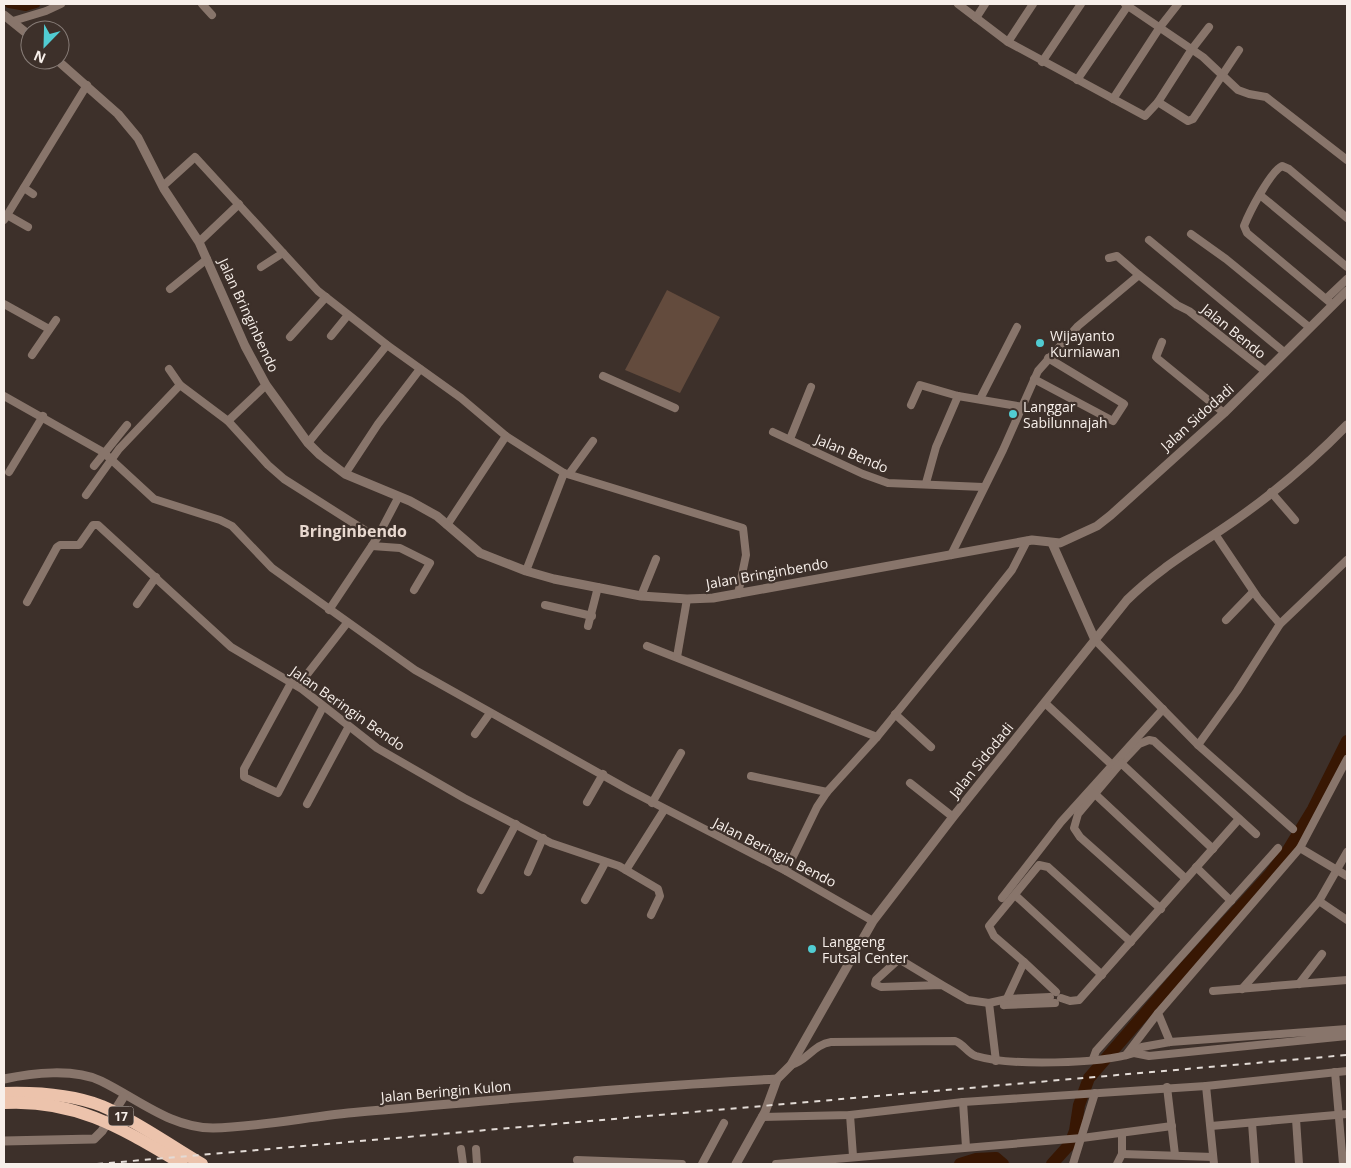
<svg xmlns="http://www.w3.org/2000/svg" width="1351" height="1168" font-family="'Open Sans',sans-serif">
<rect width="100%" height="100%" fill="#3d302a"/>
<polygon fill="#634b3d" points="667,290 720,317 680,393 625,370"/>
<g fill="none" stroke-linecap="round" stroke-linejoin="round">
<polyline stroke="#381703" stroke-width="8" points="9,4 26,7 36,4"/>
<g stroke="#381703" stroke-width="12">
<polyline points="960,1164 976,1159 996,1158 1003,1164"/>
<polyline points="1052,1164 1070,1144 1075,1131 1079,1105 1089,1078 1186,966 1270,874 1288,850 1313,809 1347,741"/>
</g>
<g stroke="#88756b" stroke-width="8">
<polyline points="202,4 212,15"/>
<polyline points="958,4 1008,42 1145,116 1158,102 1192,49 1209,27"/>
<polyline points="1125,4 1203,57 1238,90 1249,94 1266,97 1347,160"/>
<polyline points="976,18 985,4"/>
<polyline points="13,21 46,11 61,4"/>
<polyline points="1008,42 1033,4"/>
<polyline points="1042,62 1081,4"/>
<polyline points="1077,80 1129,4"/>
<polyline points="1113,99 1160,27 1178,4"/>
<polyline points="1158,102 1188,121 1193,119 1239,50"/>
<polyline points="163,186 195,157 318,291 387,345 461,398 506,436 564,473 743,528 746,555 738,594"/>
<polyline points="24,188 33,194"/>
<polyline points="1260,195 1347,267"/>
<polyline points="7,215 28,227"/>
<polyline points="4,220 87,85"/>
<polyline points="1191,234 1226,259 1309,327"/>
<polyline points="1149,240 1284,352"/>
<polyline points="199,242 239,204"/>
<polyline points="1109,258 1117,256 1139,275"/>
<polyline points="261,267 283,253"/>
<polyline points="170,289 207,259"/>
<polyline points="1327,298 1347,279"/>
<polyline points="4,304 49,329"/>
<path d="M1333 305 1247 233 1244 226C1249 213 1270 172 1282 166L1289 169 1347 218"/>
<polyline points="331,336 348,315"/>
<polyline points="290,337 326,297"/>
<polyline points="1162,342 1156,357 1158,359 1224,413"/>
<polyline points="32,355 56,320"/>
<polyline points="169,369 180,385 228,421 268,465 284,479 377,538"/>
<polyline points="603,376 675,408"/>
<polyline points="1034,379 1113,421 1124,404 1048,358"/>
<polyline points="4,396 103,452 154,499 220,520 232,526 272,568 415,670 629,790 786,871 873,921"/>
<polyline points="980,399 1017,327"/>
<polyline points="911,405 920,385 958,396 1023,407"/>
<polyline points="228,421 266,385"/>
<polyline points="773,432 863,474 888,483 983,487"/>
<polyline points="790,439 811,387"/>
<polyline points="308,443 387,345"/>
<polyline points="94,466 127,425"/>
<polyline points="9,472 43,416"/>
<polyline points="345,474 378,424 420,369"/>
<polyline points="569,474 593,441"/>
<polyline points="926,483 936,447 958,396"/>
<polyline points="1271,492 1295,520"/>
<polyline points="86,495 119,449 180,385"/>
<polyline points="447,525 506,436"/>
<polyline points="1215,534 1258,598 1280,624"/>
<polyline points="372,546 400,548 430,563 414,590"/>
<polyline points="951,555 1003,450 1038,371 1078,326 1139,275 1177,305 1189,311 1265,371"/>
<polyline points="526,571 564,473"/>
<polyline points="641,596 656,559"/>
<polyline points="27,602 57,547 60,545 79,545 93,525 98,525 231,647 302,689 377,748 464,798 551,843 619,866 658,889 660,896 651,915"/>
<polyline points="137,604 156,577"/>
<polyline points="545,605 592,616"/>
<polyline points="329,610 377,538 398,498"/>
<polyline points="1226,620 1253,592"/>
<polyline points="588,626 598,587"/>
<polyline points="1095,640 1198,745 1293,829"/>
<polyline points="647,646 877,737"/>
<polyline points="677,657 687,599"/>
<polyline points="291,683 244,769 244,777 278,793 323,707"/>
<polyline points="298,686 347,623"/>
<polyline points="1045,703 1111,764"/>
<polyline points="895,714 931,747"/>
<polyline points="475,734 490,713"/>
<polyline points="1198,745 1237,691 1280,624 1347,560"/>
<polyline points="1121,763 1139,744 1149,740 1154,741 1256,834"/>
<polyline points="751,776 827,792"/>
<polyline points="910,783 953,817"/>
<polyline points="1095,794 1186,879"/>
<polyline points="587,802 603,774"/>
<polyline points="652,803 681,753"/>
<polyline points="307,804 348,728"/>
<polyline points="1300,848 1347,759"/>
<polyline points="1196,867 1231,901"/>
<polyline points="626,870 664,810"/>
<polyline points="786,871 817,807 827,792 877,737 973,619 1012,570 1027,541"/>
<polyline points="528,872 543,838"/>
<polyline points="481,890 516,824"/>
<polyline points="1015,895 1102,975"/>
<polyline points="1002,898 1061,822 1163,709"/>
<polyline points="585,900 605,863"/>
<polyline points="1319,901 1347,920"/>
<polyline points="1161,909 1080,837 1074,828 1078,814 1121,763 1213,849"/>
<polyline points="1024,962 1056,992"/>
<polyline points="1299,984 1322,954"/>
<polyline points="942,985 899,959 876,980 875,984 881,987 942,985 968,1000 989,1003 1007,999 1050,997"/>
<polyline points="1242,989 1319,901 1347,852"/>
<polyline points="1213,991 1347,980"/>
<polyline points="1061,998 1070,1001 1079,1000 1239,819"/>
<polyline points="989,1003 996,1061"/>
<polyline points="1004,1005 1024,962 994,936 989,926 1039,865 1048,867 1131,942"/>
<polyline points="1004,1005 1055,1003"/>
<polyline points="1347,1029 1170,1042 1142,1047 1134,1053 1149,1056 1347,1036"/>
<polyline points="1170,1042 1158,1013 1300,848 1347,876"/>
<polyline points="1126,1055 1158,1013"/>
<polyline points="1093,1059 1096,1051 1278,848"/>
<path d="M791 1065C806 1062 814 1044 831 1042L955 1041C964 1044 967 1053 976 1056 1010 1066 1100 1064 1134 1053"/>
<polyline points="1335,1072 1343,1164"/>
<polyline points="1206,1086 1214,1164"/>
<polyline points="1167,1087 1175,1155"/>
<polyline points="963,1102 966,1147"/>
<polyline points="850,1115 853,1156"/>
<polyline points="762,1117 850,1115 963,1102 1206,1086 1347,1071"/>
<polyline points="1296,1119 1299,1164"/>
<polyline points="1252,1123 1255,1164"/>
<polyline points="1211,1126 1347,1114"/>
<polyline points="461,1149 463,1164"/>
<polyline points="476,1149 477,1164"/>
<polyline points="1122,1154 1213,1157"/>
<polyline points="577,1160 682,1164"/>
<polyline points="702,1164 724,1123"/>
<polyline points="776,1164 1082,1138 1172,1126"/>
<polyline points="1073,1164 1095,1093"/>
<polyline points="1117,1164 1122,1154 1122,1133"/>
</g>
<g stroke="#88756b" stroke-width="9">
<polyline points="4,15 30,36"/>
<polyline points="57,60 118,114 138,138 164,189 199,242 245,346 266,385 308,443 320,455 345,474 410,501 437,516 480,553 526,571 554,579 641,596 687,599 713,598 1032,540 1060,543 1097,526 1111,515 1224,413 1347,291"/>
<polyline points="1052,543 1095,640"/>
<path d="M4 1079C32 1073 74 1068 101 1081 138 1099 171 1128 213 1128 259 1127 312 1116 359 1112 498 1100 638 1086 777 1079"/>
<polyline points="4,1141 94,1139 102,1131 124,1096"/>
<path d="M736 1164 765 1112 777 1079 791 1065 873 921 953 817 1127 600C1159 568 1197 547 1234 521 1274 493 1313 460 1347 425"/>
</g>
<g stroke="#ecc3ac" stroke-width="12">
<path d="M4 1093C37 1092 71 1094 102 1106 137 1121 169 1145 202 1164"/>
<path d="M4 1103C76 1099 123 1129 182 1164"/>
</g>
<polyline stroke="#e3dbd6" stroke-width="2" stroke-dasharray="6 6" stroke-linecap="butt" points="97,1164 1347,1055"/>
</g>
<g fill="#51ccd2" stroke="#3d302a" stroke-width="2">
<circle cx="1040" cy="343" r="5"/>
<circle cx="1013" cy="414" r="5"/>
<circle cx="812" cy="949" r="5"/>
</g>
<g text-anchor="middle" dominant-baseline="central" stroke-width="4.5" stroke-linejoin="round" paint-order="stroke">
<rect fill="#3d302a" stroke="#bfb6b0" stroke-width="1" x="108.5" y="1106.5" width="25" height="19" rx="4"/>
<g font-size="12" font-weight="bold" fill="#f7efea">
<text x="121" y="1116">17</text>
</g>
<g font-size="14" fill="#f7efea" stroke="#3d302a">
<text transform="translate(249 315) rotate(65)">Jalan Bringinbendo</text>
<text transform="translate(1234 331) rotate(39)">Jalan Bendo</text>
<text transform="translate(1197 417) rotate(-42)">Jalan Sidodadi</text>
<text transform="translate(852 453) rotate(23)">Jalan Bendo</text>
<text transform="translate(767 573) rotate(-10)">Jalan Bringinbendo</text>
<text transform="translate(348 708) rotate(35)">Jalan Beringin Bendo</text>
<text transform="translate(981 760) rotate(-51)">Jalan Sidodadi</text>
<text transform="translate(775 852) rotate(27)">Jalan Beringin Bendo</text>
<text transform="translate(446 1091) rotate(-5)">Jalan Beringin Kulon</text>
</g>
<g font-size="14" fill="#f7efea" stroke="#3d302a" text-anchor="start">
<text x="1050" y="335">Wijayanto<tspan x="1050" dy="16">Kurniawan</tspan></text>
<text x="1023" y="406">Langgar<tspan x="1023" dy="16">Sabilunnajah</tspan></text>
<text x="822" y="941">Langgeng<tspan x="822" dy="16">Futsal Center</tspan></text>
</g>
<g font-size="16" font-weight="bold" fill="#e8d8cf" stroke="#3d302a">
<text x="353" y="531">Bringinbendo</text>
</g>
</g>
<rect width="1351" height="1168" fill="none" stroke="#f7efea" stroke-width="10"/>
<g transform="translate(45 45) rotate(203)"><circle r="24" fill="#3d302a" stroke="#877c77"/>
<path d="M0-4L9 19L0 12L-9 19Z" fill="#51ccd2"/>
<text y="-8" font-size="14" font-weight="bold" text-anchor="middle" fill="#f7efea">N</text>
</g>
</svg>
